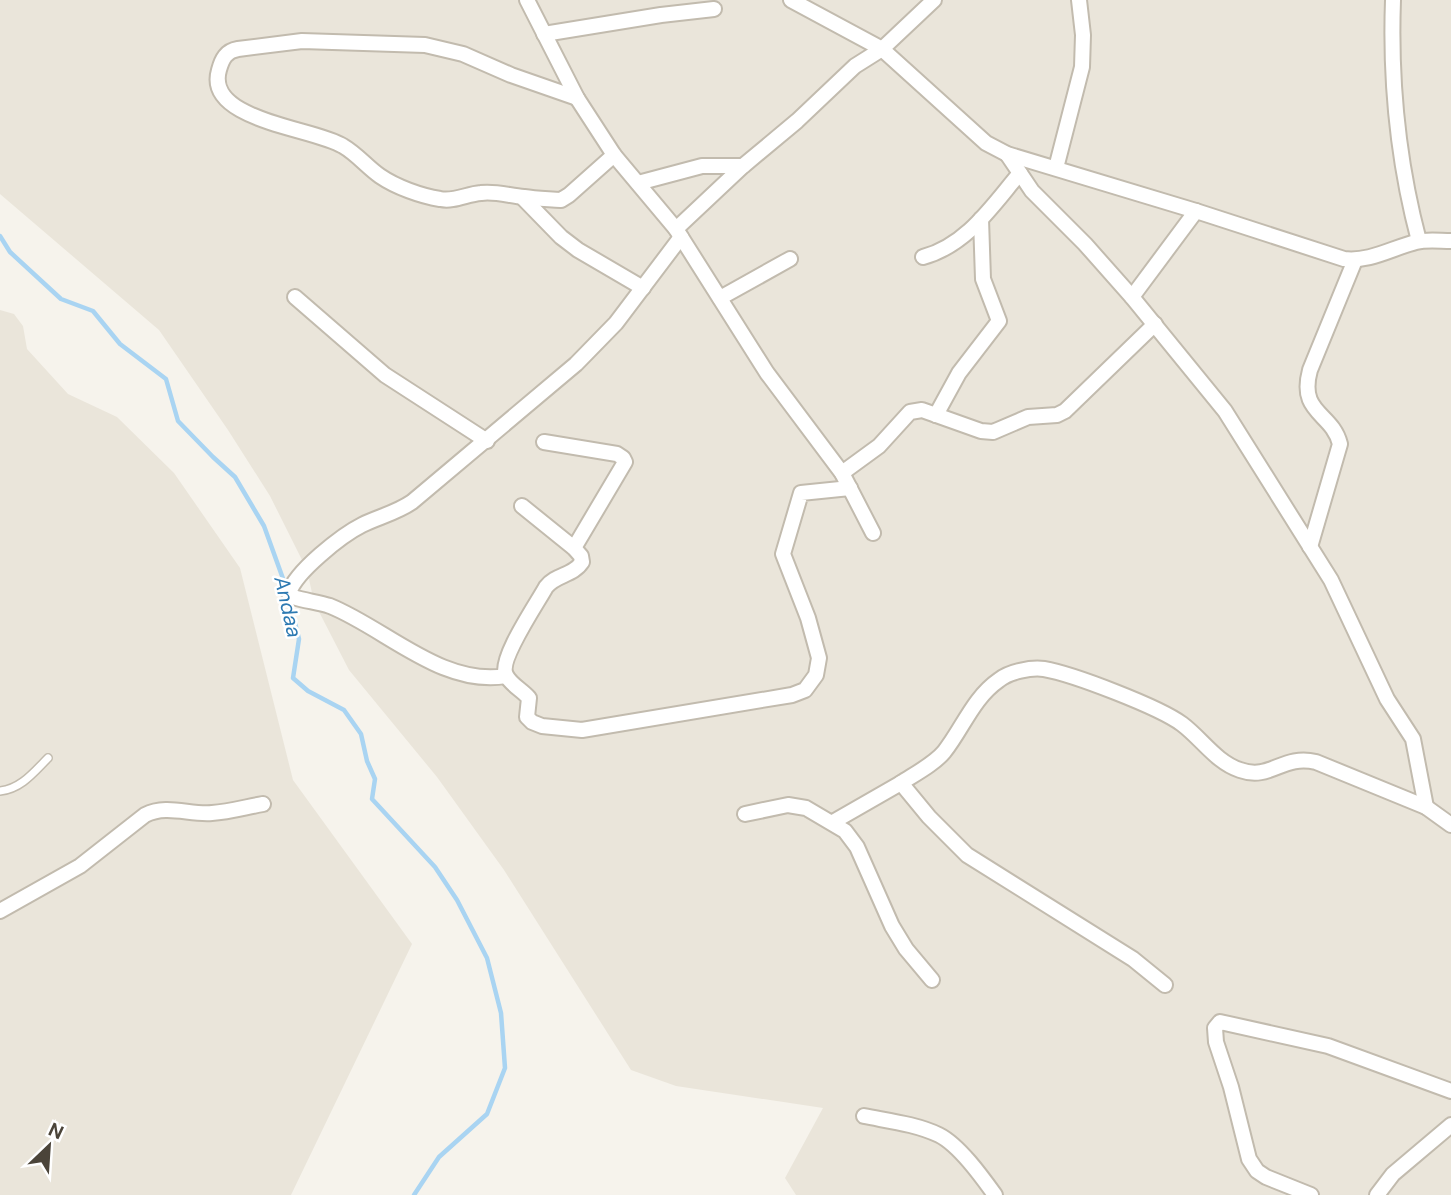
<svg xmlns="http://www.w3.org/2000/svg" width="1451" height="1195" font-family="'DM Sans',sans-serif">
<rect width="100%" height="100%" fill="#f6f3ec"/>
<g fill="#eae5da">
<polygon points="0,0 1451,0 1451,1195 796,1195 785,1178 823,1108 676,1086 631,1070 504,870 437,777 349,670 314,602 307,570 270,496 228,430 159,330 0,194"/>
<polygon points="0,310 14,314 23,326 27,349 68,394 117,417 174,473 240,568 293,780 412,944 291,1195 0,1195"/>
</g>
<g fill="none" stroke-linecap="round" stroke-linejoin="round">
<g stroke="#a9d4f2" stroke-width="4.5">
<polyline points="0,236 10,252 61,299 93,311 120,344 166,379 178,421 213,457 235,477 264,526 286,587"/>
<polyline points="289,599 299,639 293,678 308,691 344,710 361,734 367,761 375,779 372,799 435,867 457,900 487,958 501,1013 505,1068 487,1114 439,1157 414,1195"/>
</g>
<g stroke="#c2bbae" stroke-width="10">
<path id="service" d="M0 791C21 789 34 772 48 758"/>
</g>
<g stroke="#c2bbae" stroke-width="18">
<g id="minor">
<polyline points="527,0 577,98 614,155 676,229 767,373 842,473 873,533"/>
<path d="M791 0 882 49 986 143 1007 154 1196 211 1344 259C1370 262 1392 248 1416 242 1427 239 1440 241 1451 241"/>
<path d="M1393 0C1390 82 1398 162 1419 241"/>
<polyline points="544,34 661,15 714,9"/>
<path d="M577 98 511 75 463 54 425 45 302 41 238 49C226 51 222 59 219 70 204 121 315 128 343 146 357 154 367 167 380 176 396 187 421 196 440 199 454 202 467 194 481 193 496 191 510 196 524 197 536 199 549 199 561 200L569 195 614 155"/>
<polyline points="1007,154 1032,191 1085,244 1132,297 1225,411 1331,580 1387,699 1413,739 1426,807"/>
<polyline points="1056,168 1082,67 1083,35 1079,0"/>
<polyline points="638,183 702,166 743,166"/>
<polyline points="522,197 561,237 578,250 643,288"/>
<polyline points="676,229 743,166 797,121 855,66 882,49 934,0"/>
<path d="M923 257C967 245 992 206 1020 173"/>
<polyline points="295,297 385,375 487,441"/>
<polyline points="1132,297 1196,211"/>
<polyline points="720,298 790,259"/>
<polyline points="936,415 959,373 999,321 983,279 981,219"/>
<polyline points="544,442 617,454 623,458 625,462 574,548"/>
<polyline points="842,473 879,446 910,412 922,410 981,431 993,432 1028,417 1057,415 1065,411 1155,324"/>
<path d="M522 506 574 548 581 556 582 562C573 576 556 574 546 587 538 602 498 660 506 675 510 684 522 690 529 698L527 717 532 722 542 726 582 730 792 695 805 690 816 675 819 658 808 618 783 554 801 493 850 488"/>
<path d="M1310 547 1340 444C1332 412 1298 414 1310 370L1355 260"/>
<path d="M506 676C442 687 385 628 330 606 318 602 305 601 293 597L289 593C295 572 342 535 362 525 378 517 396 513 412 502L576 364 616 323 681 237"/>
<polyline points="745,814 788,805 806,808 845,831 857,847 892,926 906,949 932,980"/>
<polyline points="833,822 901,783"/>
<path d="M0 911 80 866 145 815C167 804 189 815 212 813 229 812 246 807 263 804"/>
<path d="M1165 985 1133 959 967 855 929 817 901 783C915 774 934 764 944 752 963 728 973 698 999 680 1009 672 1031 667 1044 669 1073 674 1159 707 1182 724 1202 739 1216 762 1240 770 1271 781 1282 754 1316 762L1426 807 1451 825"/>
<path d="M864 1116C889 1121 916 1124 939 1135 959 1145 982 1177 995 1195"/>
<polyline points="1311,1195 1266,1177 1257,1171 1249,1159 1231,1087 1216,1042 1215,1028 1220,1022 1328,1046 1451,1091"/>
<polyline points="1377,1195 1393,1174 1451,1125"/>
</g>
</g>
<use href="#service" stroke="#fff" stroke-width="7"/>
<use href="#minor" stroke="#fff" stroke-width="14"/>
</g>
<g text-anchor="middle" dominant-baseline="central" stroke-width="5" stroke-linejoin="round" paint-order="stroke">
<g font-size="21" font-style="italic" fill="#2e7ab2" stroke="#fff">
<text transform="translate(288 607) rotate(77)">Andaa</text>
</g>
</g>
<g transform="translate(49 1146) rotate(25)" stroke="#ffffff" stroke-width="5" paint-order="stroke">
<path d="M0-5L12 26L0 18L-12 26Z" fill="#4b4439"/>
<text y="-10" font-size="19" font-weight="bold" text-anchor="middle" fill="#4b4439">N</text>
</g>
</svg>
